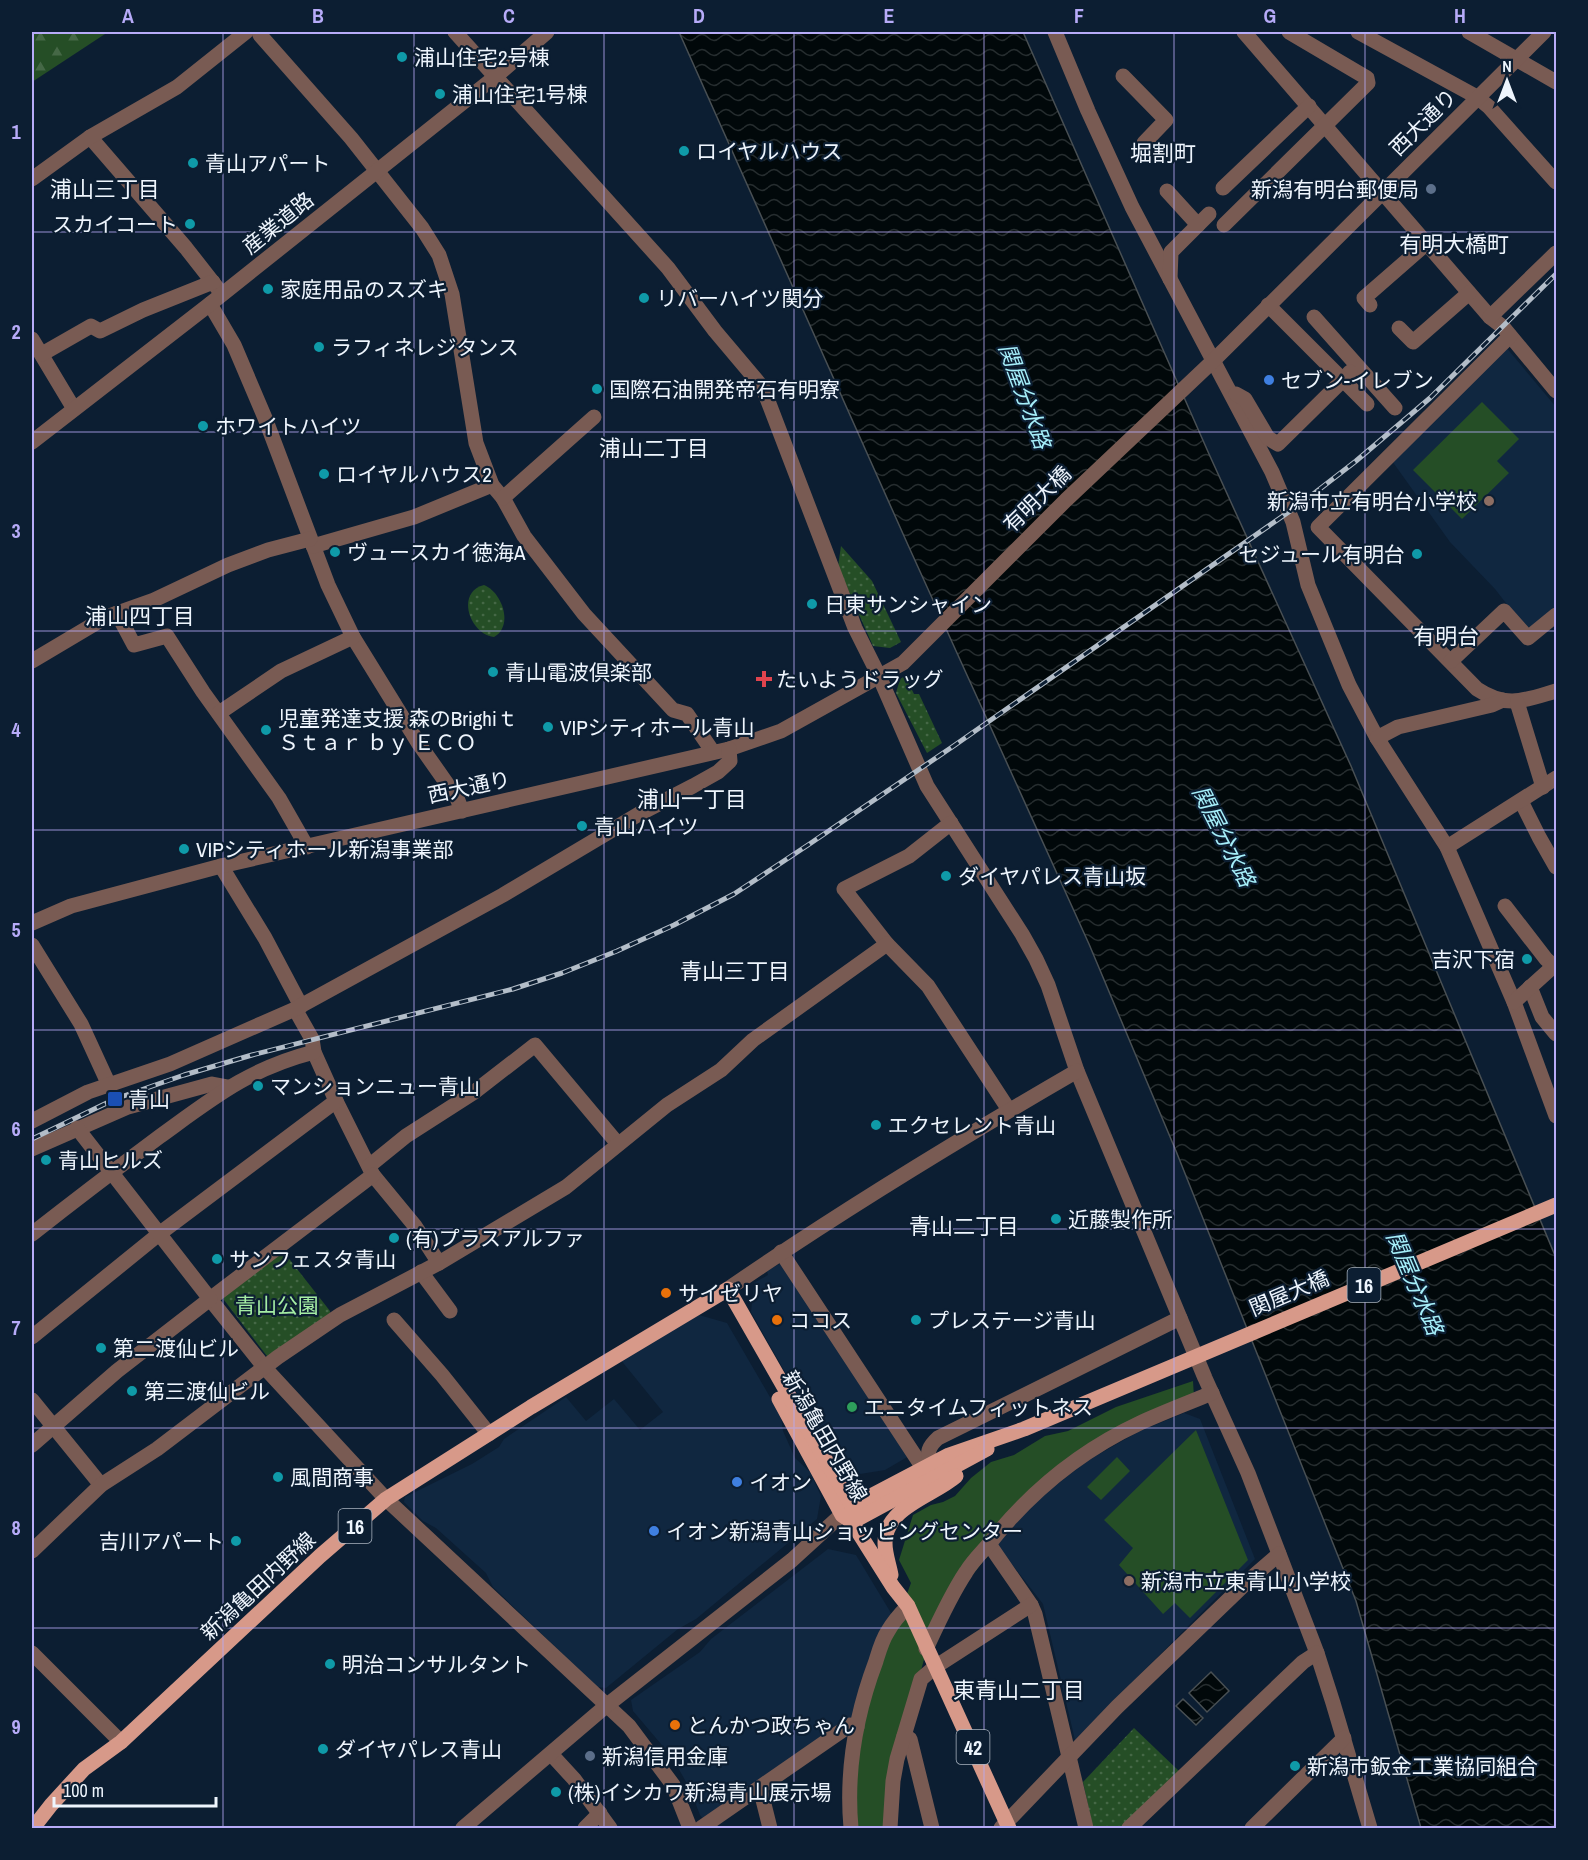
<svg xmlns="http://www.w3.org/2000/svg" width="1588" height="1860" font-family="'Archivo Narrow','Noto Sans JP',sans-serif">
<defs>
<pattern id="forest-firs" width="22" height="20" patternUnits="userSpaceOnUse" patternTransform="scale(1.5)"><rect width="22" height="20" fill="#254e26"/><path d="M5 1l3.5 6h-7zM16 11l3.5 6h-7z" fill="#456846"/></pattern>
<pattern id="park-dots" width="8" height="8" patternUnits="userSpaceOnUse" patternTransform="scale(1.5)"><rect width="8" height="8" fill="#254e26"/><path d="M2 2h.1M6 6h.1" fill="none" stroke="#456846" stroke-width="1.8" stroke-linecap="round"/></pattern>
<pattern id="water-waves" width="16" height="10" patternUnits="userSpaceOnUse" patternTransform="scale(1.5)"><rect width="16" height="10" fill="#01080a"/><path d="M0 5q4-4 8 0t8 0" fill="none" stroke="#262d2f"/></pattern>
</defs>
<rect width="100%" height="100%" fill="#0c1e32"/>
<g fill="#102740">
<polygon points="1505,346 1556,407 1556,610 1527,630 1495,589 1450,542 1392,461"/>
<polygon points="781,1263 909,1456 885,1470 860,1474 844,1463 811,1418 751,1312 754,1283 768,1275 767,1271"/>
<polygon points="699,1315 727,1323 781,1416 783,1431 795,1458 810,1472 821,1496 817,1519 696,1619 678,1629 606,1688 597,1687 493,1587 486,1573 436,1528 423,1521 404,1502 405,1497 472,1464 499,1447 504,1439 566,1397 586,1421 614,1399 640,1430 663,1412 620,1359"/>
<polygon points="1184,1413 1200,1419 1255,1559 1075,1740 1043,1604 997,1545 1035,1502 1087,1461 1138,1432"/>
<polygon points="828,1549 856,1555 891,1613 882,1628 851,1722 704,1820 700,1815 690,1789 672,1757 633,1711 631,1700 700,1652 711,1639"/>
</g>
<g fill="#254e26">
<polygon points="1482,402 1519,439 1497,461 1509,473 1462,519 1413,470"/>
<polygon points="1193,1381 1194,1397 1055,1473 934,1622 919,1678 888,1828 856,1828 855,1785 867,1701 911,1583 899,1560 913,1515 931,1505 943,1502 955,1496 971,1478 991,1462 1014,1455 1045,1436 1068,1431 1116,1407"/>
<polygon points="1196,1430 1248,1560 1190,1618 1175,1603 1163,1614 1119,1565 1133,1548 1104,1520"/>
<polygon points="1117,1457 1130,1471 1101,1500 1087,1487"/>
</g>
<polygon fill="url(#forest-firs)" points="32,32 108,32 32,82"/>
<g fill="url(#park-dots)">
<polygon points="841,546 872,581 901,642 890,648 873,646 838,567"/>
<path d="M484 585C502 592 514 626 494 637 470 635 455 592 484 585Z"/>
<polygon points="905,676 914,694 919,694 942,743 927,753 896,693 900,679"/>
<polygon points="283,1251 330,1311 330,1315 270,1360 224,1300 224,1295"/>
<polygon points="1134,1728 1180,1772 1127,1828 1093,1828 1083,1782"/>
</g>
<g fill="url(#water-waves)" stroke="#484f53" stroke-width="1.5">
<polygon points="679,32 1023,32 1209,454 1351,766 1556,1258 1556,1828 1421,1828 1356,1601 1176,1151 1089,944 908,545"/>
<polygon points="1211,1672 1229,1691 1207,1712 1189,1693"/>
<polygon points="1183,1699 1203,1718 1196,1725 1176,1706"/>
</g>
<g fill="none" stroke-linecap="round" stroke-linejoin="round">
<g stroke="#795b53" stroke-width="15">
<polyline points="259,32 260,35 351,138 422,228 439,255 452,294 476,443 492,485 503,498 524,536 584,614 673,710 687,714 713,752"/>
<polyline points="455,32 668,268 715,331 763,388 855,628 879,676 927,786 1022,934 1036,959 1048,985 1077,1071 1205,1378 1248,1473 1317,1653 1333,1703 1370,1828"/>
<polyline points="1055,32 1088,111 1132,207 1272,472 1293,522 1308,585 1349,685 1377,738 1447,847 1514,1002 1556,1116"/>
<polyline points="1244,32 1490,317 1503,327 1556,391"/>
<polyline points="1358,32 1477,97 1489,107 1556,182"/>
<polyline points="1469,32 1556,82"/>
<polyline points="1123,76 1166,120 1144,143"/>
<polyline points="90,137 186,248 222,294"/>
<polyline points="32,179 90,137 177,87 246,32"/>
<polyline points="1223,188 1309,106"/>
<polyline points="1167,191 1198,225"/>
<polyline points="1224,225 1368,83 1367,78 1289,32"/>
<polyline points="1170,279 1171,252 1209,214"/>
<polyline points="210,304 234,345 265,418 328,585 353,637 419,744 457,798 462,811"/>
<polyline points="1370,305 1364,298 1427,243"/>
<polyline points="1314,317 1395,408"/>
<polyline points="1490,317 1556,253"/>
<polyline points="1399,328 1413,342 1469,293"/>
<path d="M1510 336 1318 527 1477 689C1507 709 1525 700 1556 691"/>
<polyline points="32,339 74,409"/>
<polyline points="42,354 91,326 100,331 143,310 213,282"/>
<polyline points="1350,372 1343,380 1367,404"/>
<polyline points="1236,394 1245,399 1268,438 1278,444 1343,380 1268,305"/>
<polyline points="32,442 210,304 495,77 547,32"/>
<polyline points="503,498 594,417"/>
<polyline points="313,546 414,517 492,485"/>
<polyline points="117,613 134,645 167,636 203,692 279,798 307,847"/>
<polyline points="32,661 106,617 154,600 228,565 268,550 310,539"/>
<polyline points="1451,661 1504,611 1528,638 1556,615"/>
<polyline points="1517,702 1543,787"/>
<polyline points="219,713 281,671 353,637"/>
<polyline points="1377,738 1398,727 1492,705 1503,700"/>
<polyline points="1521,801 1539,837 1556,867"/>
<polyline points="951,823 909,856 844,889 887,944 928,986 1009,1110"/>
<polyline points="1447,847 1556,778"/>
<polyline points="221,866 265,938 301,1006"/>
<polyline points="1505,906 1546,959 1556,968"/>
<polyline points="32,923 71,906 221,866 729,749 781,731 903,663 1066,500 1213,361 1544,32"/>
<polyline points="32,945 81,1024 109,1085"/>
<polyline points="1530,987 1542,1017 1556,1034"/>
<polyline points="1514,1002 1556,964"/>
<polyline points="295,1009 312,1039 314,1052 336,1101 373,1175 415,1226 439,1263"/>
<polyline points="32,1121 88,1092 170,1064 295,1009 503,895 639,814 693,786 718,772 730,761 729,749"/>
<polyline points="32,1149 128,1107 212,1084 228,1087"/>
<polyline points="369,1166 406,1136 473,1093 535,1045 618,1144"/>
<polyline points="373,1175 210,1299 265,1368 386,1499 629,1726 673,1785 690,1828"/>
<path d="M32 1234C74 1201 116 1169 159 1137 213 1098 248 1069 314 1052"/>
<polyline points="781,1252 923,1468"/>
<polyline points="421,1272 450,1311"/>
<path d="M728 1289C841 1211 958 1140 1077 1071"/>
<polyline points="394,1320 442,1375 489,1434"/>
<polyline points="32,1337 159,1234 336,1101"/>
<polyline points="32,1400 101,1485"/>
<polyline points="32,1445 117,1371 210,1299 77,1128"/>
<path d="M930 1464C927 1452 928 1447 938 1438L1180 1318"/>
<polyline points="989,1544 1031,1605 1035,1614 1086,1828"/>
<polyline points="32,1551 101,1485 157,1449 278,1357 340,1315 439,1263 566,1187 667,1105 721,1070 753,1040 887,944"/>
<path d="M926 1649C938 1623 950 1596 966 1572 972 1562 981 1553 989 1544 1030 1492 1080 1451 1140 1423 1164 1412 1188 1403 1212 1393"/>
<polyline points="32,1653 121,1742"/>
<polyline points="904,1736 910,1739 932,1828"/>
<polyline points="551,1754 574,1779 610,1828"/>
<polyline points="760,1788 770,1828"/>
<polyline points="463,1828 606,1706 792,1560 850,1507"/>
<polyline points="585,1828 600,1813"/>
<polyline points="701,1828 850,1725 857,1727"/>
<path d="M851 1828C846 1772 856 1714 876 1661 879 1651 882 1640 888 1631 893 1622 900 1614 908 1606"/>
<polyline points="890,1828 893,1781 897,1759 921,1679 935,1667 1031,1605"/>
<polyline points="1001,1828 1117,1707 1248,1581 1279,1554"/>
<polyline points="1129,1828 1303,1662 1317,1653"/>
<polyline points="1252,1828 1344,1738"/>
</g>
<g stroke="#d79989" stroke-width="15">
<polyline points="779,1399 842,1515 852,1522"/>
<polyline points="852,1506 949,1455 1024,1429 1556,1205"/>
<polyline points="852,1522 987,1449"/>
<path d="M891 1575C889 1564 885 1554 885 1543 885 1507 933 1496 956 1476"/>
<polyline points="33,1828 51,1805 84,1769 121,1742 320,1556 386,1499 531,1407 728,1289 852,1506 852,1522 893,1587 908,1606 1009,1828"/>
</g>
<g stroke="#b3bdc8" stroke-width="5">
<polyline id="rail" points="32,1139 115,1099 184,1075 252,1055 513,989 562,973 617,951 674,925 734,894 808,845 955,745 1303,502 1356,461 1430,398 1556,274"/>
</g>
<use href="#rail" stroke="#0c1e32" stroke-width="3" stroke-dasharray="9" stroke-linecap="butt"/>
</g>
<path fill="none" stroke="#b7abf8" stroke-width="1.5" stroke-opacity="0.55" d="M223 32V1828M414 32V1828M604 32V1828M794 32V1828M984 32V1828M1174 32V1828M1365 32V1828M32 232H1556M32 432H1556M32 631H1556M32 830H1556M32 1030H1556M32 1229H1556M32 1428H1556M32 1628H1556"/>
<g fill="#0f9aa8" stroke="#0c1e32" stroke-width="2">
<circle cx="402" cy="57" r="6"/>
<circle cx="440" cy="94" r="6"/>
<circle cx="684" cy="151" r="6"/>
<circle cx="193" cy="163" r="6"/>
<circle cx="190" cy="224" r="6"/>
<circle cx="268" cy="289" r="6"/>
<circle cx="644" cy="298" r="6"/>
<circle cx="319" cy="347" r="6"/>
<circle cx="597" cy="389" r="6"/>
<circle cx="203" cy="426" r="6"/>
<circle cx="324" cy="474" r="6"/>
<circle cx="335" cy="552" r="6"/>
<circle cx="1417" cy="554" r="6"/>
<circle cx="812" cy="604" r="6"/>
<circle cx="493" cy="672" r="6"/>
<circle cx="548" cy="727" r="6"/>
<circle cx="266" cy="730" r="6"/>
<circle cx="582" cy="826" r="6"/>
<circle cx="184" cy="849" r="6"/>
<circle cx="946" cy="876" r="6"/>
<circle cx="1527" cy="959" r="6"/>
<circle cx="258" cy="1086" r="6"/>
<circle cx="876" cy="1125" r="6"/>
<circle cx="46" cy="1160" r="6"/>
<circle cx="1056" cy="1219" r="6"/>
<circle cx="394" cy="1238" r="6"/>
<circle cx="217" cy="1259" r="6"/>
<circle cx="916" cy="1320" r="6"/>
<circle cx="101" cy="1348" r="6"/>
<circle cx="132" cy="1391" r="6"/>
<circle cx="278" cy="1477" r="6"/>
<circle cx="236" cy="1541" r="6"/>
<circle cx="330" cy="1664" r="6"/>
<circle cx="323" cy="1749" r="6"/>
<circle cx="1295" cy="1766" r="6"/>
<circle cx="556" cy="1792" r="6"/>
</g>
<g fill="#5c6f8a" stroke="#0c1e32" stroke-width="2">
<circle cx="1431" cy="189" r="6"/>
<circle cx="590" cy="1756" r="6"/>
</g>
<g fill="#3f7fe0" stroke="#0c1e32" stroke-width="2">
<circle cx="1269" cy="380" r="6"/>
<circle cx="737" cy="1482" r="6"/>
<circle cx="654" cy="1531" r="6"/>
</g>
<g fill="#8d6e63" stroke="#0c1e32" stroke-width="2">
<circle cx="1489" cy="501" r="6"/>
<circle cx="1129" cy="1581" r="6"/>
</g>
<path fill="#e0444e" stroke="#0c1e32" stroke-width="2" d="M761 670h6v6h6v6h-6v6h-6v-6h-6v-6h6z"/>
<rect fill="#1a4fb4" stroke="#0c1e32" stroke-width="2" x="107" y="1091" width="16" height="16" rx="3"/>
<g fill="#e8710a" stroke="#0c1e32" stroke-width="2">
<circle cx="666" cy="1293" r="6"/>
<circle cx="777" cy="1320" r="6"/>
<circle cx="675" cy="1725" r="6"/>
</g>
<circle fill="#2e9e5b" stroke="#0c1e32" stroke-width="2" cx="852" cy="1407" r="6"/>
<g text-anchor="middle" dominant-baseline="central" stroke-width="4.5" stroke-linejoin="round" paint-order="stroke">
<g fill="#0c1e32" stroke="#aab4c0" stroke-width="1.5">
<rect x="1347.5" y="1268" width="33" height="34" rx="4.5"/>
<rect x="338.5" y="1509" width="33" height="34" rx="4.5"/>
<rect x="956.5" y="1730" width="33" height="34" rx="4.5"/>
</g>
<g font-size="20" font-weight="bold" fill="#eef5fd">
<text x="1364" y="1285">16</text>
<text x="355" y="1526">16</text>
<text x="973" y="1747">42</text>
</g>
<g font-size="21" fill="#eef5fd" stroke="#0c1e32" text-anchor="start">
<text x="414" y="57">浦山住宅2号棟</text>
<text x="452" y="94">浦山住宅1号棟</text>
<text x="696" y="151">ロイヤルハウス</text>
<text x="205" y="163">青山アパート</text>
<text x="1419" y="189" text-anchor="end">新潟有明台郵便局</text>
<text x="178" y="224" text-anchor="end">スカイコート</text>
<text x="280" y="289">家庭用品のスズキ</text>
<text x="656" y="298">リバーハイツ関分</text>
<text x="331" y="347">ラフィネレジタンス</text>
<text x="1281" y="380">セブン-イレブン</text>
<text x="609" y="389">国際石油開発帝石有明寮</text>
<text x="215" y="426">ホワイトハイツ</text>
<text x="336" y="474">ロイヤルハウス2</text>
<text x="1477" y="501" text-anchor="end">新潟市立有明台小学校</text>
<text x="347" y="552">ヴュースカイ徳海A</text>
<text x="1405" y="554" text-anchor="end">セジュール有明台</text>
<text x="824" y="604">日東サンシャイン</text>
<text x="505" y="672">青山電波倶楽部</text>
<text x="776" y="679">たいようドラッグ</text>
<text x="278" y="718">児童発達支援 森のBrighiｔ<tspan x="278" dy="24">Ｓｔａｒ ｂｙ ＥＣＯ</tspan></text>
<text x="560" y="727">VIPシティホール青山</text>
<text x="594" y="826">青山ハイツ</text>
<text x="196" y="849">VIPシティホール新潟事業部</text>
<text x="958" y="876">ダイヤパレス青山坂</text>
<text x="1515" y="959" text-anchor="end">吉沢下宿</text>
<text x="270" y="1086">マンションニュー青山</text>
<text x="128" y="1099">青山</text>
<text x="888" y="1125">エクセレント青山</text>
<text x="58" y="1160">青山ヒルズ</text>
<text x="1068" y="1219">近藤製作所</text>
<text x="406" y="1238">(有)プラスアルファ</text>
<text x="229" y="1259">サンフェスタ青山</text>
<text x="678" y="1293">サイゼリヤ</text>
<text x="789" y="1320">ココス</text>
<text x="928" y="1320">プレステージ青山</text>
<text x="113" y="1348">第二渡仙ビル</text>
<text x="144" y="1391">第三渡仙ビル</text>
<text x="864" y="1407">エニタイムフィットネス</text>
<text x="290" y="1477">風間商事</text>
<text x="749" y="1482">イオン</text>
<text x="666" y="1531">イオン新潟青山ショッピングセンター</text>
<text x="224" y="1541" text-anchor="end">吉川アパート</text>
<text x="1141" y="1581">新潟市立東青山小学校</text>
<text x="342" y="1664">明治コンサルタント</text>
<text x="687" y="1725">とんかつ政ちゃん</text>
<text x="335" y="1749">ダイヤパレス青山</text>
<text x="602" y="1756">新潟信用金庫</text>
<text x="1307" y="1766">新潟市鈑金工業協同組合</text>
<text x="568" y="1792">(株)イシカワ新潟青山展示場</text>
</g>
<g font-size="21" fill="#eef5fd" stroke="#0c1e32">
<text transform="translate(1423 122) rotate(-45)">西大通り</text>
<text transform="translate(278 223) rotate(-39)">産業道路</text>
<text transform="translate(1037 499) rotate(-44)">有明大橋</text>
<text transform="translate(469 787) rotate(-12)">西大通り</text>
<text transform="translate(1289 1293) rotate(-23)">関屋大橋</text>
<text transform="translate(825 1436) rotate(60)">新潟亀田内野線</text>
<text transform="translate(258 1586) rotate(-43)">新潟亀田内野線</text>
</g>
<g font-size="21" fill="#a5eda4" stroke="#0c1e32">
<text x="277" y="1305">青山公園</text>
</g>
<g font-size="22" fill="#eef5fd" stroke="#0c1e32">
<text x="1163" y="153">堀割町</text>
<text x="105" y="189">浦山三丁目</text>
<text x="1454" y="244">有明大橋町</text>
<text x="654" y="448">浦山二丁目</text>
<text x="140" y="616">浦山四丁目</text>
<text x="1446" y="636">有明台</text>
<text x="692" y="799">浦山一丁目</text>
<text x="735" y="971">青山三丁目</text>
<text x="964" y="1226">青山二丁目</text>
<text x="1019" y="1690">東青山二丁目</text>
</g>
<g font-size="22" font-style="italic" fill="#a6effa" stroke="#0c1e32">
<text transform="translate(1025 396) rotate(70)">関屋分水路</text>
<text transform="translate(1224 836) rotate(63)">関屋分水路</text>
<text transform="translate(1415 1283) rotate(67)">関屋分水路</text>
</g>
</g>
<rect width="1588" height="1860" fill="none" stroke="#0c1e32" stroke-width="66"/>
<g transform="translate(1507 81)" stroke="#0c1e32" stroke-width="4.5" paint-order="stroke">
<path d="M0-4.5L10 22L0 15L-10 22Z" fill="#eef5fd"/>
<text y="-9" font-size="16" font-weight="bold" text-anchor="middle" fill="#eef5fd">N</text>
</g>
<path d="M54 1797v9h162v-9" fill="none" stroke="#eef5fd" stroke-width="3"/>
<text x="63" y="1797" font-size="18" fill="#eef5fd" stroke="#0c1e32" stroke-width="4.5" paint-order="stroke">100 m</text>
<rect x="33" y="33" width="1522" height="1794" fill="none" stroke="#b7abf8" stroke-width="2"/>
<g font-size="20" text-anchor="middle" font-weight="bold" fill="#b7abf8">
<text x="128" y="23">A</text>
<text x="318" y="23">B</text>
<text x="509" y="23">C</text>
<text x="699" y="23">D</text>
<text x="889" y="23">E</text>
<text x="1079" y="23">F</text>
<text x="1270" y="23">G</text>
<text x="1460" y="23">H</text>
<text x="16" y="139">1</text>
<text x="16" y="339">2</text>
<text x="16" y="538">3</text>
<text x="16" y="737">4</text>
<text x="16" y="937">5</text>
<text x="16" y="1136">6</text>
<text x="16" y="1335">7</text>
<text x="16" y="1535">8</text>
<text x="16" y="1734">9</text>
</g>
</svg>
